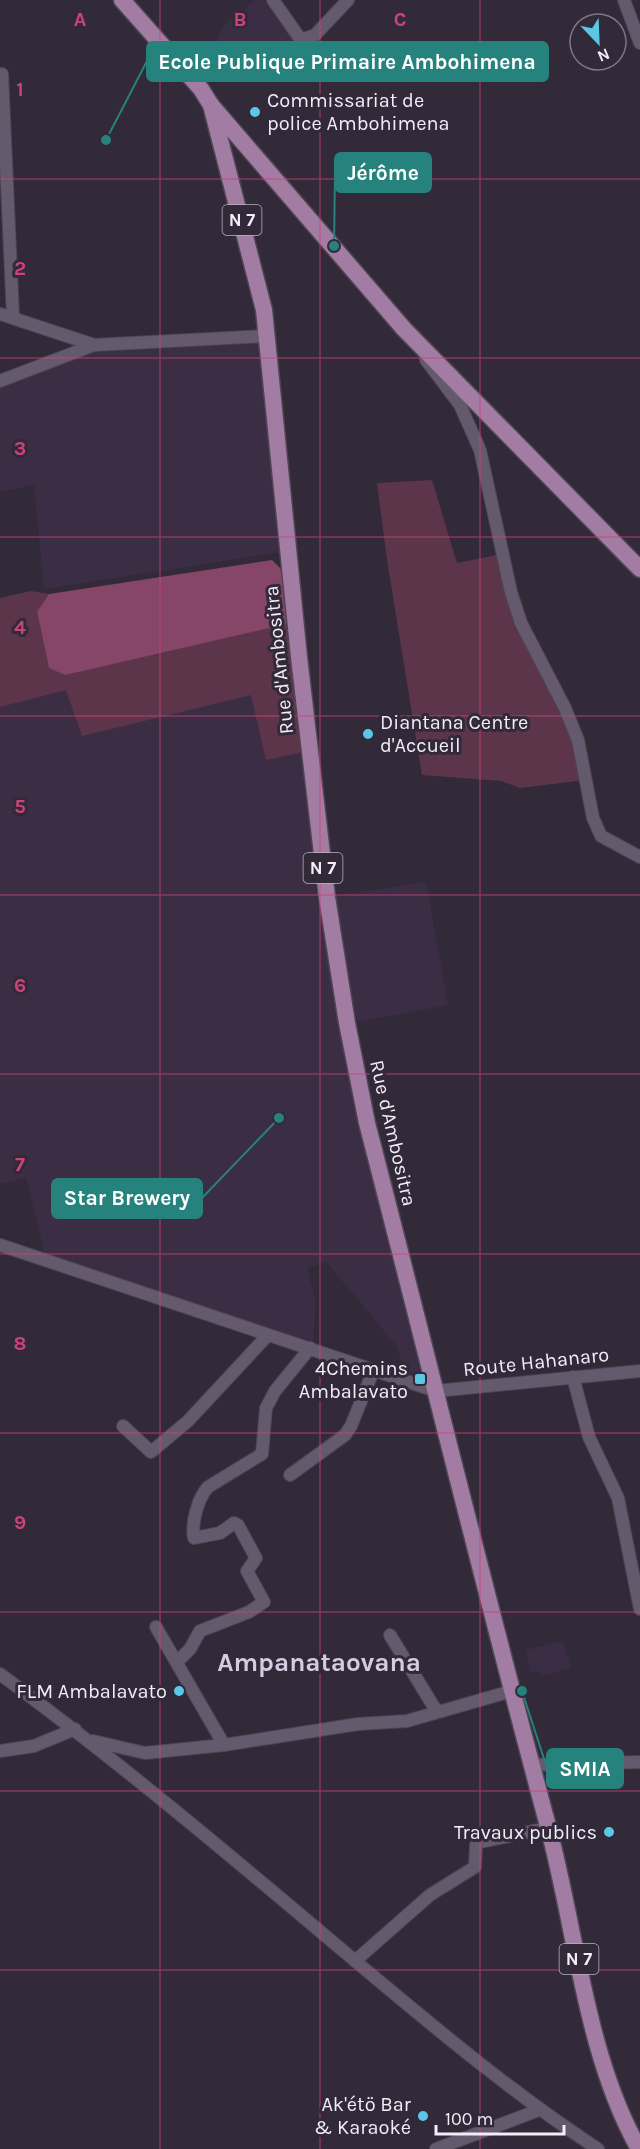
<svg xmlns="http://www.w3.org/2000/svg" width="640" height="2149" font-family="Karla,sans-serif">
<rect width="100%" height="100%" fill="#322939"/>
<g fill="#3b2e44">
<polygon points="255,0 266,0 298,40 284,47 268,66 245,80 228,64 215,43 225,24"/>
<polygon points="262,343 282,552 44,589 34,485 0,492 0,388 23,376 96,351"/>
<polygon points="290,630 317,902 352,1076 425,1367 406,1379 397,1346 326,1262 307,1268 316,1301 313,1344 45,1255 26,1178 0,1184 0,697"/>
<polygon points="426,882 448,1005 357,1022 334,896"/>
<polygon points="563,1641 571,1668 542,1676 540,1671 531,1673 525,1650"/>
</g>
<g fill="#5d354a">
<polygon points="432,480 457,563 502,554 511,592 565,708 585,780 520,788 501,781 422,775 387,560 377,483"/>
<polygon points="31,591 49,594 37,613 49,668 291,623 303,752 266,760 251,695 82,736 66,690 0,707 0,598"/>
</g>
<polygon fill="#864668" points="272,560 284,572 291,623 65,675 49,668 37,612 49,594"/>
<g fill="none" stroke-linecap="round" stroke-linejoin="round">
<g stroke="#4e4654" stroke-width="14">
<g id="minor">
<polyline points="273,0 301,40 315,35 348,0"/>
<polyline points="624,0 640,43"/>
<polyline points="2,74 13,317"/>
<polyline points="0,314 94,345"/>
<polyline points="426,360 460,405 480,450 511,592 521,623 565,708 578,740 593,818 601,836 640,857"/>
<polyline points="0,381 94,345 266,336"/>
<polyline points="0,1245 436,1391 640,1371"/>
<polyline points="573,1377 589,1437 618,1498 640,1609"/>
<polyline points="123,1426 151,1452 188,1421 268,1335"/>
<polyline points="290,1475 345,1435 351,1426 374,1369"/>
<polyline points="156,1627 224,1745"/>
<polyline points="390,1635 437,1712"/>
<path d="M177 1662 190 1649 200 1631 249 1612 264 1602 247 1571 256 1558 238 1525 234 1523 220 1533 194 1538C191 1523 198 1498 208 1487L262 1454 266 1408 275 1391 310 1348"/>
<path d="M0 1674C122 1764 238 1862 354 1960 433 2026 512 2093 598 2149"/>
<polyline points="93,1741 145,1753 224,1745 358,1724 407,1721 512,1691"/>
<polyline points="0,1751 34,1746 75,1729"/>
<polyline points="530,1765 640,1762"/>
<polyline points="355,1961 430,1895 475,1867 476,1845 480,1842 548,1828"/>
<polyline points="436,2149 539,2110"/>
</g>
</g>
<g stroke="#4e4654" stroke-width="19">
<g id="major">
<polyline points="122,0 201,89 211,105 404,329 640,569"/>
<path d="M211 105 264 310 299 657 327 897 347 1023 367 1123C428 1358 485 1593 548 1826 576 1930 586 2056 639 2149"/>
</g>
</g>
<use href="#minor" stroke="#655a6d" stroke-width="12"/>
<use href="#major" stroke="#a37ca3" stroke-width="16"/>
</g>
<path fill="none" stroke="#cc437a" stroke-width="1.5" stroke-opacity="0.55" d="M160 0V2149M320 0V2149M480 0V2149M0 179H640M0 358H640M0 537H640M0 716H640M0 895H640M0 1074H640M0 1254H640M0 1433H640M0 1612H640M0 1791H640M0 1970H640"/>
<g fill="#5ac8e5" stroke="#322939" stroke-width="2">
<circle cx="255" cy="112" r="6"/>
<circle cx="368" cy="734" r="6"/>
<rect x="414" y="1373" width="12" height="12" rx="3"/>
<circle cx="179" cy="1691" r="6"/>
<circle cx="609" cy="1832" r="6"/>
<circle cx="423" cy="2116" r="6"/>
</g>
<g text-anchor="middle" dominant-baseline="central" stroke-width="6" stroke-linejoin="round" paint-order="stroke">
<g fill="#322939" stroke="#b9b2bf" stroke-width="1.5">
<rect x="222.5" y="205" width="39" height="30" rx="4.5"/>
<rect x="303.5" y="853" width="39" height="30" rx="4.5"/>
<rect x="559.5" y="1944" width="39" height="30" rx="4.5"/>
</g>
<g font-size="18" font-weight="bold" fill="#f3edf8">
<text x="242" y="220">N 7</text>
<text x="323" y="868">N 7</text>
<text x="579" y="1959">N 7</text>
</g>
<g font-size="20" fill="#f3edf8" stroke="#322939" text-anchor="end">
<text x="267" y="100" text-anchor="start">Commissariat de<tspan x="267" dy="23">police Ambohimena</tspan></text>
<text x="380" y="722" text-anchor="start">Diantana Centre<tspan x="380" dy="23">d'Accueil</tspan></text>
<text x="408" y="1368">4Chemins<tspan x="408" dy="23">Ambalavato</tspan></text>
<text x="167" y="1691">FLM Ambalavato</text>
<text x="597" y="1832">Travaux publics</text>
<text x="411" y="2104">Ak'étö Bar<tspan x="411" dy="23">&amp; Karaoké</tspan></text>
</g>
<g font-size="20" fill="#f3edf8" stroke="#322939">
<text transform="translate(279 660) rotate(-96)">Rue d'Ambositra</text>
<text transform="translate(393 1133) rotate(77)">Rue d'Ambositra</text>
<text transform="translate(536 1362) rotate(-6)">Route Hahanaro</text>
</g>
<g font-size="26" font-weight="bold" fill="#d7cbe1" stroke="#322939">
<text x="319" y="1662">Ampanataovana</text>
</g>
</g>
<g font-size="20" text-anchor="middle" font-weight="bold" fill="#cc437a" stroke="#322939" stroke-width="6" stroke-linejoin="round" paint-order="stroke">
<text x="80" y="26">A</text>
<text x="240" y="26">B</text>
<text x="400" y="26">C</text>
<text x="20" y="96">1</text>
<text x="20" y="275">2</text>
<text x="20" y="455">3</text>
<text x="20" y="634">4</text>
<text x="20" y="813">5</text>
<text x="20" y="992">6</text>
<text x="20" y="1171">7</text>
<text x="20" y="1350">8</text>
<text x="20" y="1529">9</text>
</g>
<path fill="none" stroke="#26827c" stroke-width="2" d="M106 140L147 61M334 246L335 173M279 1118L202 1198M522 1691L547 1768"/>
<g fill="#26827c" stroke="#322939" stroke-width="2">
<circle cx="106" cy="140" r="6"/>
<circle cx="334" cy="246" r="6"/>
<circle cx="279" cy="1118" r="6"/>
<circle cx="522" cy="1691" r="6"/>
</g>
<g fill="#26827c" stroke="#26827c" stroke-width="2">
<rect x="147" y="42" width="401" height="39" rx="6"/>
<rect x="335" y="153" width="96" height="39" rx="6"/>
<rect x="52" y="1179" width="150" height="39" rx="6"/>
<rect x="547" y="1749" width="76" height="39" rx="6"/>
</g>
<g font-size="21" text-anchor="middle" font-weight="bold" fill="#fff">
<text x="347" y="69">Ecole Publique Primaire Ambohimena</text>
<text x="383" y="180">Jérôme</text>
<text x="127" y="1205">Star Brewery</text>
<text x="585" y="1776">SMIA</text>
</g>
<g transform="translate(598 42) rotate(157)"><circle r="28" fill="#322939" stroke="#7f7785" stroke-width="1.5"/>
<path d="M0-4.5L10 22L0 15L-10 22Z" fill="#5ac8e5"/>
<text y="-9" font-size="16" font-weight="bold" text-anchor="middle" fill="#f3edf8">N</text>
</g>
<path d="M436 2125v9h128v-9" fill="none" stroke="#f3edf8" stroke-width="3"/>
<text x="445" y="2125" font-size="18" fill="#f3edf8" stroke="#322939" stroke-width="4.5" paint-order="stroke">100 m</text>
</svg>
